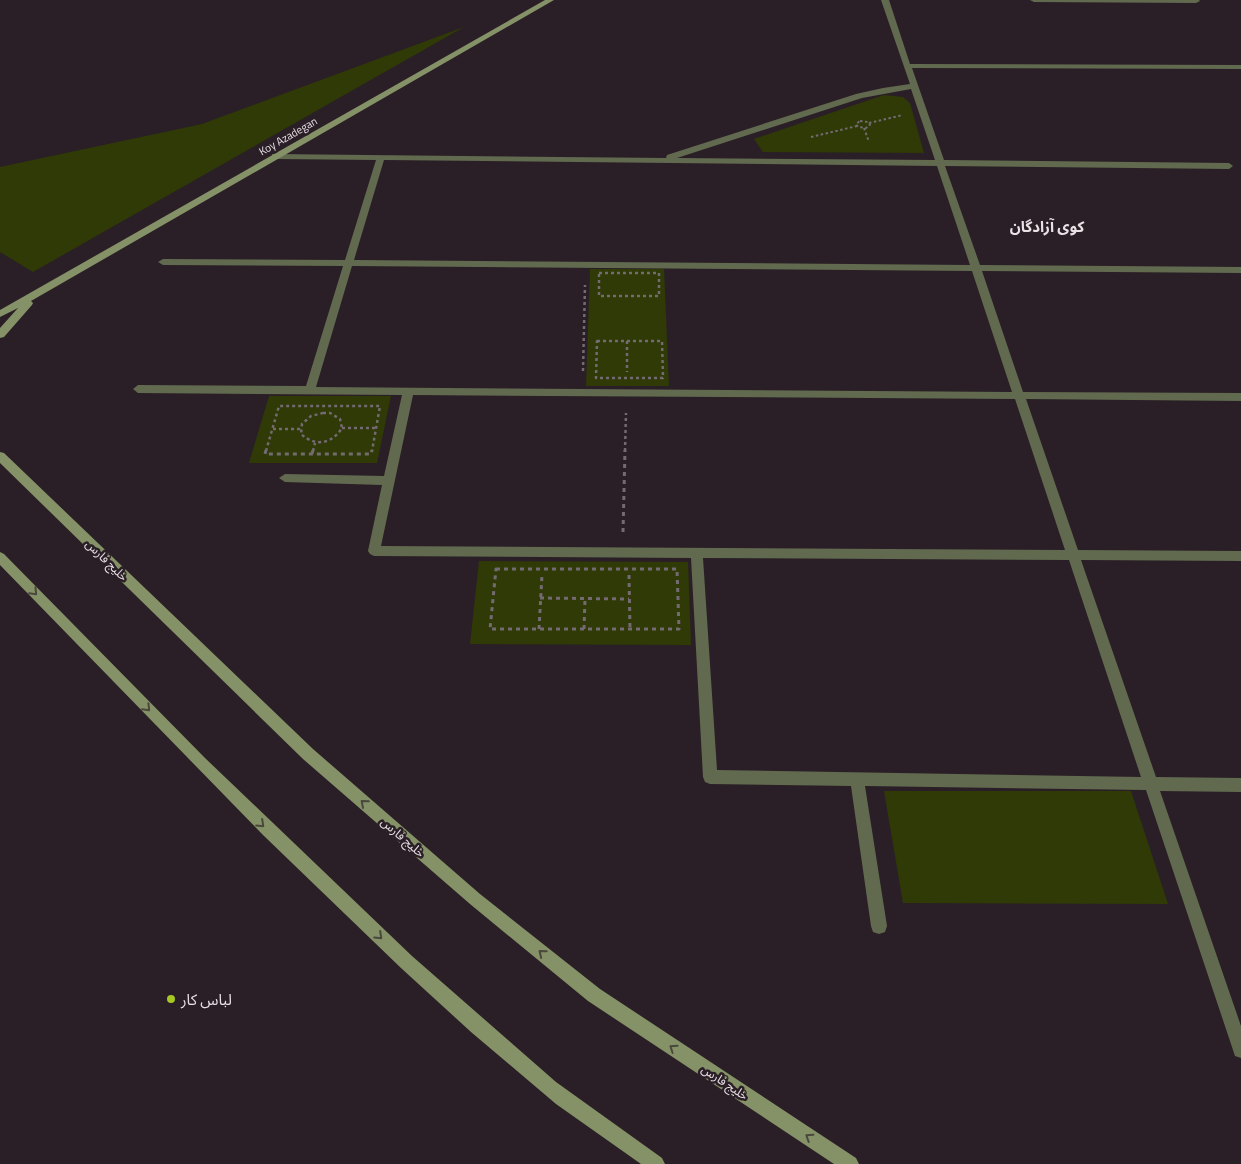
<svg xmlns="http://www.w3.org/2000/svg" width="1241" height="1164" font-family="'Titillium Web','Noto Sans Arabic',sans-serif">
<rect width="100%" height="100%" fill="#2a1f26"/>
<g fill="#2f3a07">
<polygon points="464,27 33,272 0,252 0,167 202,124"/>
<polygon points="884,95 903,97 910,103 924,153 763,152 754,139"/>
<polygon points="590,269 664,269 669,386 586,386"/>
<polygon points="269,396 391,396 377,463 249,463"/>
<polygon points="479,561 688,562 691,645 470,644"/>
<polygon points="884,791 1131,791 1168,904 903,903"/>
</g>
<g fill="none" stroke-linecap="round" stroke-linejoin="round">
<g stroke="#746a71" stroke-width="2" stroke-dasharray="2.5 2.5" stroke-linecap="butt">
<polygon points="860,121 868,122 870,125 866,128 858,127 856,124"/>
<polyline points="869,123 903,115"/>
<polyline points="864,128 869,142"/>
<polyline points="811,137 857,126"/>
</g>
<g stroke="#746a71" stroke-width="2.5" stroke-dasharray="3 3" stroke-linecap="butt">
<rect x="599" y="273" width="60" height="23"/>
<polygon points="597,341 662,341 663,378 596,378"/>
<polyline points="627,341 627,372"/>
<polyline points="583,371 585,285"/>
<path d="M323 413H330L340 419 342 428C332 444 315 447 301 434L302 424 311 416Z"/>
<polyline points="342,428 376,428"/>
<polyline points="273,429 301,429"/>
<polyline points="266,451 279,406 380,406 372,451"/>
<polyline points="313,451 315,443"/>
<polyline points="625,451 626,413"/>
</g>
<g stroke="#746a71" stroke-width="3" stroke-dasharray="4 4" stroke-linecap="butt">
<polyline points="266,450 265,454 371,454 372,450"/>
<polyline points="312,454 313,450"/>
<polyline points="623,532 625,450"/>
<polygon points="496,569 677,569 679,629 490,629"/>
<polyline points="629,575 630,629"/>
<polyline points="540,598 629,599"/>
<polyline points="539,629 542,575"/>
<polyline points="584,629 585,599"/>
</g>
<g fill="#616a4f" fill-rule="evenodd">
<path d="M881 0H889L910 64 1241 65V69L912 68 944 160 1229 163 1233 166 1229 169 945 166 980 265 1241 267V273L982 271 1023 392 1241 393V401L1026 399 1078 550 1241 551V561L1081 560 1156 777 1241 778V792L1160 791 1241 1026V1058L1235 1056 1233 1050 1146 790 865 786 887 926 885 932 879 934 873 932 871 926 851 786 710 784 705 782 703 777 691 558 374 556 370 554 368 551 382 485 285 482 279 478 285 474 384 476 402 395 138 393 133 389 138 385 306 386 343 266 163 265 158 262 163 259 345 260 376 160 275 159 272 158V154L666 158 667 155 856 94 883 88 910 84ZM911 89 935 160 677 158 862 98ZM384 160 937 166 970 265 354 260ZM352 266 972 271 1012 392 316 387ZM413 395 1015 399 1065 550 381 546ZM703 558 1069 560 1141 777 717 770Z"/>
<polygon points="1030,0 1199,0 1200,1 1196,3 1034,2"/>
</g>
<g fill="#859267" fill-rule="evenodd">
<polygon points="545,0 554,0 31,301 33,303 32,305 4,337 0,338 0,328 18,308 0,317 0,310"/>
<polygon points="0,452 4,453 313,749 480,894 600,989 856,1158 859,1164 834,1164 588,1001 470,904 303,759 0,463"/>
<polygon points="0,552 4,554 205,758 412,956 556,1082 662,1158 665,1164 641,1164 556,1104 471,1032 401,968 263,835 0,565"/>
</g>
</g>
<defs><path id="oneway-chevron" d="M-2-3.5L2.5 0L-2 3.5" fill="none" stroke-width="1.6" stroke-linecap="round" stroke-linejoin="round" transform="scale(1.25)"/></defs>
<g stroke="#4a473d">
<use href="#oneway-chevron" transform="translate(34 592) rotate(46)"/>
<use href="#oneway-chevron" transform="translate(147 708) rotate(46)"/>
<use href="#oneway-chevron" transform="translate(364 803) rotate(-139)"/>
<use href="#oneway-chevron" transform="translate(261 824) rotate(43)"/>
<use href="#oneway-chevron" transform="translate(379 936) rotate(43)"/>
<use href="#oneway-chevron" transform="translate(542 953) rotate(-141)"/>
<use href="#oneway-chevron" transform="translate(673 1048) rotate(-146)"/>
<use href="#oneway-chevron" transform="translate(809 1137) rotate(-147)"/>
</g>
<circle fill="#a5c823" stroke="#2a1f26" stroke-width="2" cx="171" cy="999" r="5"/>
<g text-anchor="middle" dominant-baseline="central" stroke-width="5" stroke-linejoin="round" paint-order="stroke">
<g font-size="11" fill="#e9e1e6" stroke="#2a1f26">
<text transform="translate(288 136) rotate(-30)">Koy Azadegan</text>
</g>
<g font-size="12" fill="#e9e1e6" stroke="#2a1f26">
<text transform="translate(107 560) rotate(44)">خلیج فارس</text>
<text transform="translate(403 837) rotate(41)">خلیج فارس</text>
<text transform="translate(725 1082) rotate(34)">خلیج فارس</text>
</g>
<g font-size="15" font-weight="bold" fill="#e9e1e6" stroke="#2a1f26">
<text x="1047" y="226">کوی آزادگان</text>
</g>
<g font-size="15" fill="#e9e1e6" stroke="#2a1f26" text-anchor="start">
<text x="181" y="999">لباس کار</text>
</g>
</g>
</svg>
